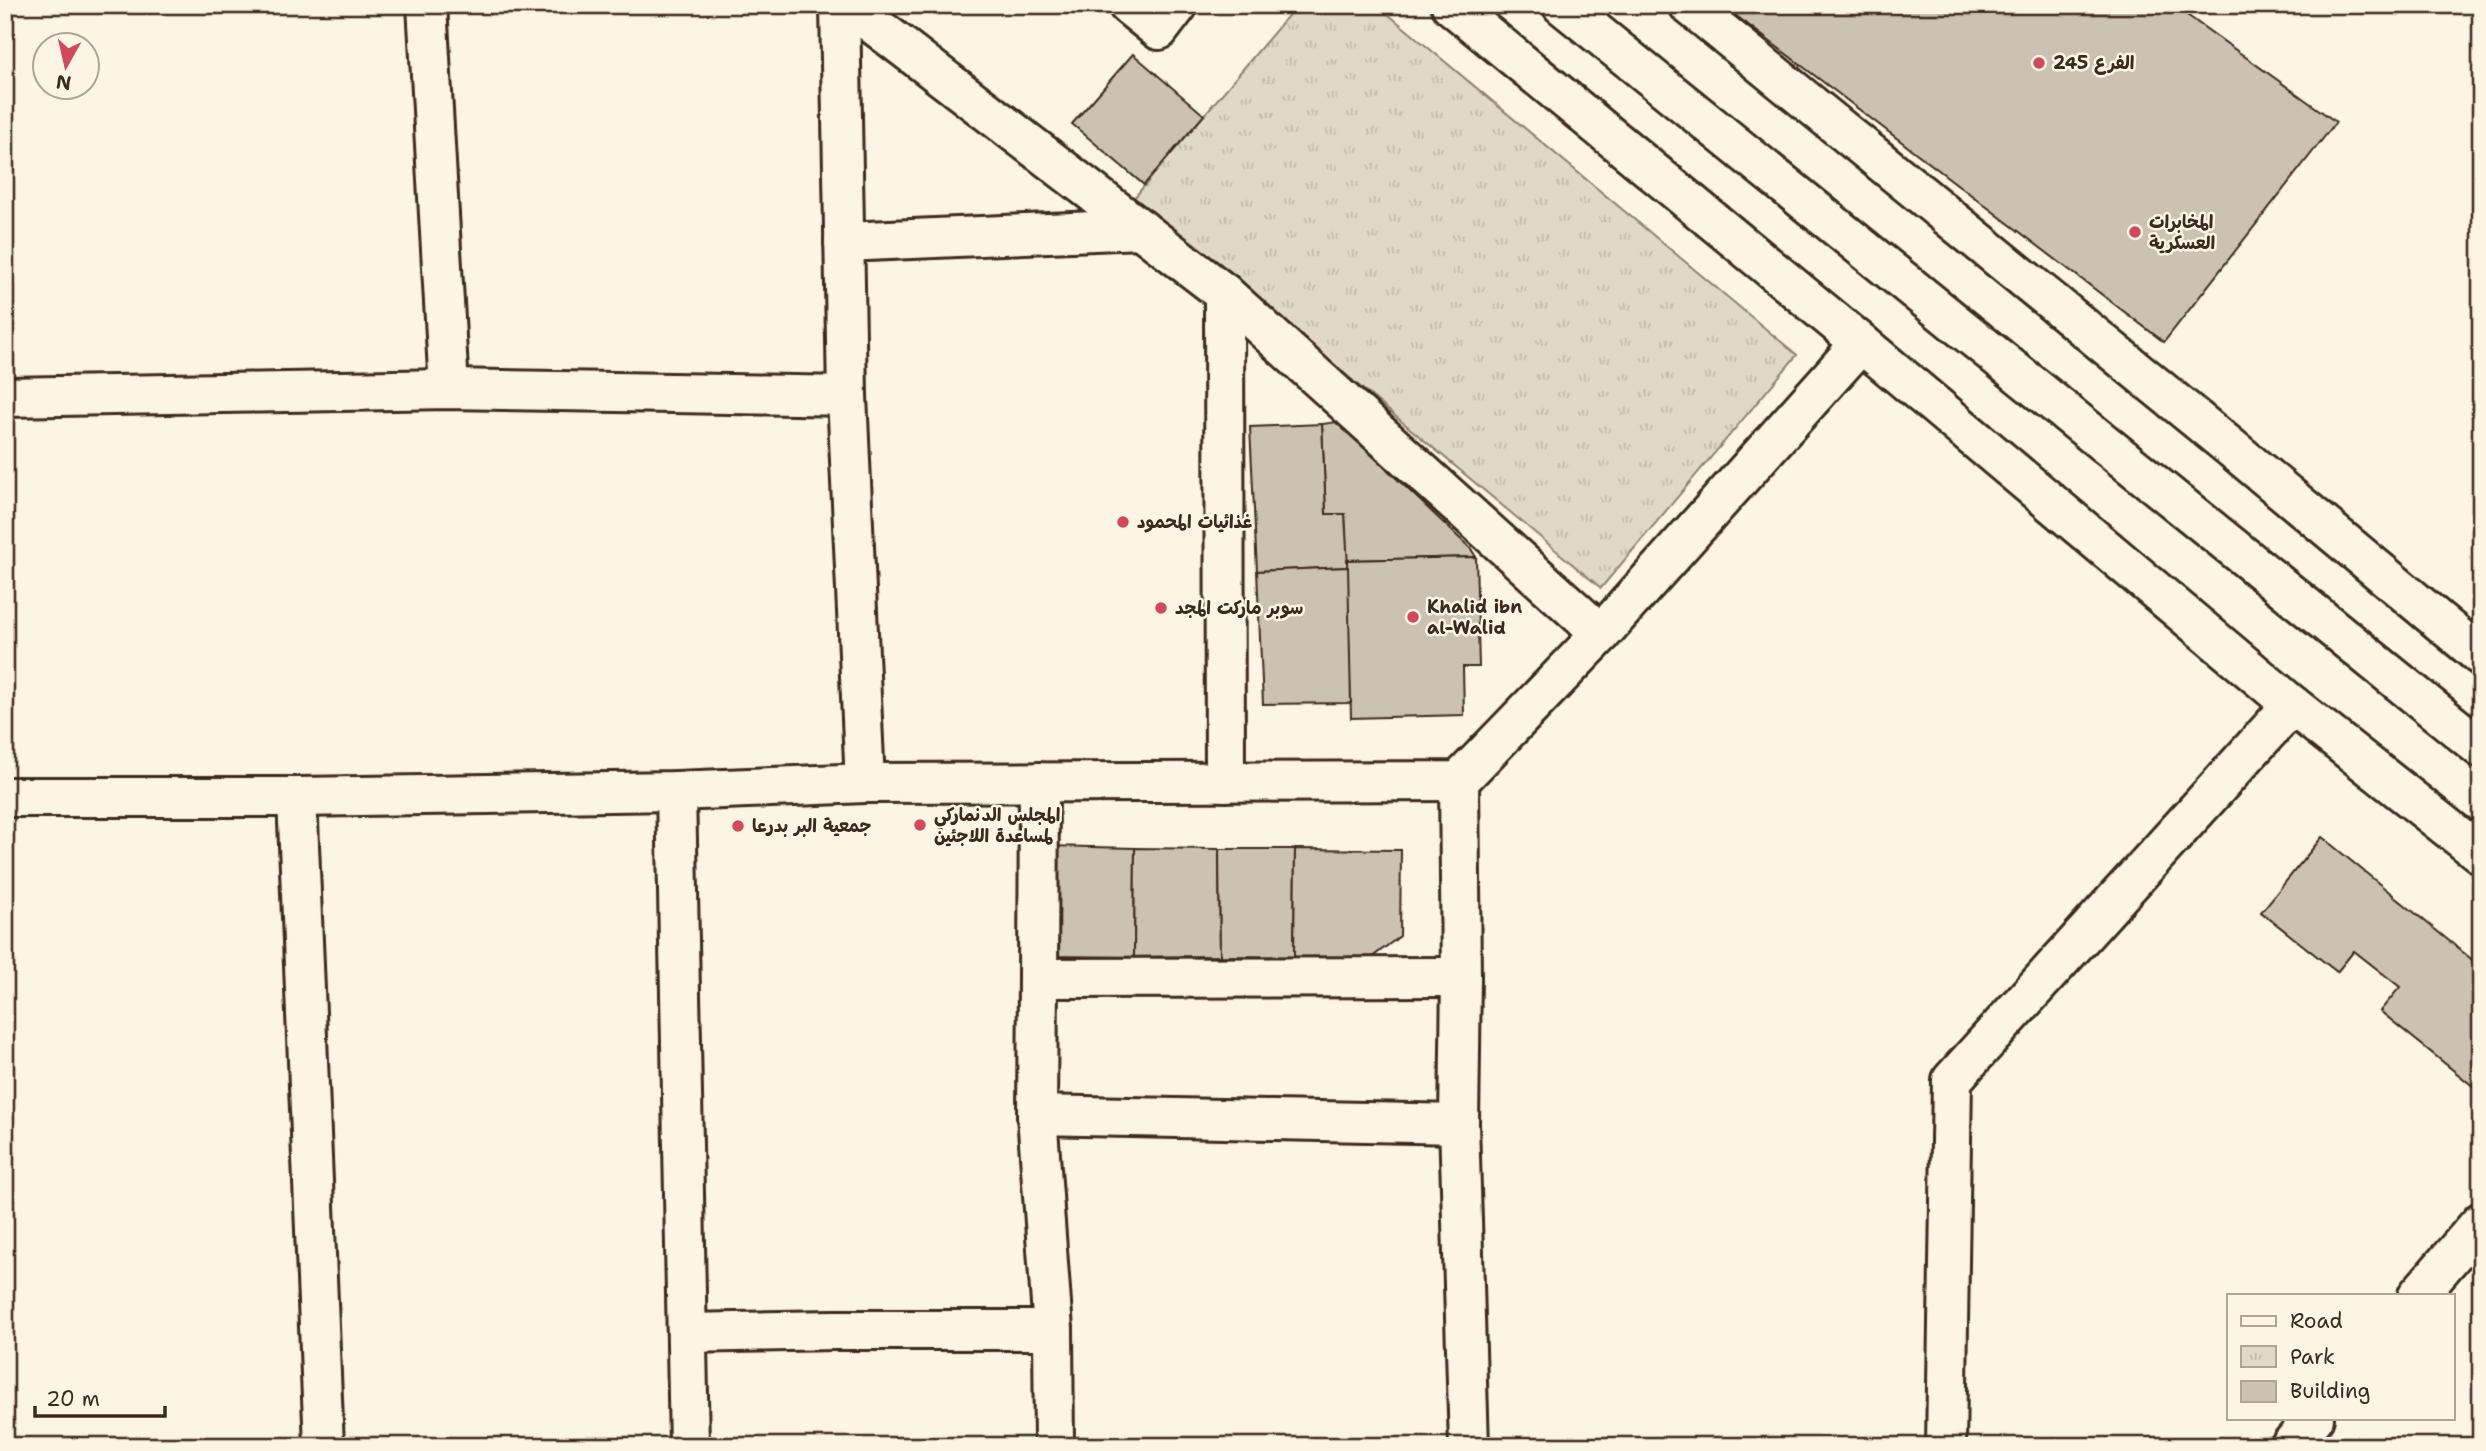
<svg xmlns="http://www.w3.org/2000/svg" width="2486" height="1451" font-family="'Shantell Sans','Playpen Sans Arabic',sans-serif">
<defs>
<pattern id="park-tufts" width="24" height="20" patternUnits="userSpaceOnUse" patternTransform="scale(1.75)"><rect width="24" height="20" fill="#e0d8c8"/><path d="M3 7l-1-3M5 7V3M7 7l1-3M15 17l-1-3M17 17v-4M19 17l1-3" fill="none" stroke="#c1baab"/></pattern>
</defs>
<rect width="100%" height="100%" fill="#fcf5e5"/>
<filter id="ink" filterUnits="userSpaceOnUse"><feTurbulence type="fractalNoise" baseFrequency=".0143" numOctaves="2"/><feDisplacementMap in="SourceGraphic" scale="14" xChannelSelector="R" yChannelSelector="G"/><feConvolveMatrix kernelMatrix="1 2 1 2 8 2 1 2 1" color-interpolation-filters="sRGB"/></filter>
<g filter="url(#ink)">
<polygon fill="url(#park-tufts)" stroke="#8e8173" stroke-width="2" points="1297,5 1377,5 1797,355 1601,588 1134,198"/>
<g fill="#ccc2b3" stroke="#3b2a1e" stroke-width="2">
<polygon points="1722,5 2173,5 2336,122 2164,342"/>
<polygon points="1133,54 1204,115 1144,185 1072,124"/>
<polygon points="1337,422 1471,549 1476,557 1347,560 1345,514 1326,514 1322,424"/>
<polygon points="1322,424 1326,514 1345,514 1348,567 1257,571 1250,427"/>
<polygon points="1476,557 1479,667 1463,667 1464,715 1351,718 1347,560"/>
<polygon points="1348,567 1351,703 1263,704 1257,571"/>
<polygon points="2322,837 2481,967 2481,1078 2474,1087 2380,1011 2400,987 2354,951 2337,972 2261,912"/>
<polygon points="1047,846 1135,848 1134,957 1047,956"/>
<polygon points="1135,848 1219,849 1220,956 1134,957"/>
<polygon points="1219,849 1295,849 1294,957 1220,956"/>
<polygon points="1295,849 1401,850 1400,936 1371,958 1294,957"/>
</g>
<g fill="none" stroke-linecap="round" stroke-linejoin="round">
<g stroke="#3b2a1e" stroke-width="44">
<g id="minor">
<polyline points="427,5 449,389"/>
<polyline points="840,5 847,396 865,783"/>
<polyline points="848,5 1224,293 1601,634"/>
<polyline points="1128,5 1159,30 1178,5"/>
<polyline points="1451,5 1861,343 2292,705 2481,854"/>
<polyline points="1689,5 2229,446 2481,656"/>
<polyline points="844,242 1141,229"/>
<polyline points="1224,293 1225,782"/>
<polyline points="5,397 449,389 847,396"/>
<polyline points="1459,781 1461,977 1459,1124 1469,1446"/>
<polyline points="676,791 689,1446"/>
<polyline points="5,797 297,797 676,791 865,783 1459,781 1601,634 1861,343"/>
<polyline points="297,797 324,1446"/>
<polyline points="1038,978 1039,782"/>
<polyline points="1037,1115 1053,1330 1054,1446"/>
<polyline points="1459,1124 1037,1115 1038,978 1461,977"/>
<polyline points="2418,1295 2481,1222"/>
<polyline points="687,1333 833,1330 1053,1330"/>
<polyline points="1946,1446 1952,1080 2292,705"/>
<polyline points="2290,1446 2314,1418"/>
</g>
</g>
<g stroke="#3b2a1e" stroke-width="44">
<polyline id="major" points="1562,5 2481,748"/>
</g>
<use href="#minor" stroke="#fcf5e5" stroke-width="38"/>
<use href="#major" stroke="#fcf5e5" stroke-width="38"/>
</g>
</g>
<g fill="#d1495b" stroke="#fcf5e5" stroke-width="2.5">
<circle cx="2039" cy="63" r="7"/>
<circle cx="2135" cy="232" r="7"/>
<circle cx="1123" cy="522" r="7"/>
<circle cx="1161" cy="608" r="7"/>
<circle cx="1413" cy="617" r="7"/>
<circle cx="920" cy="825" r="7"/>
<circle cx="738" cy="826" r="7"/>
</g>
<g text-anchor="middle" dominant-baseline="central" stroke-width="5" stroke-linejoin="round" paint-order="stroke">
<g font-size="18" font-weight="bold" fill="#3b2a1e" stroke="#fcf5e5" text-anchor="start">
<text x="2053" y="63">الفرع 245</text>
<text x="2149" y="222">المخابرات<tspan x="2149" dy="21">العسكرية</tspan></text>
<text x="1137" y="522">غذائيات المحمود</text>
<text x="1427" y="607">Khalid ibn<tspan x="1427" dy="21">al-Walid</tspan></text>
<text x="1175" y="608">سوبر ماركت المجد</text>
<text x="934" y="815">المجلس الدنماركي<tspan x="934" dy="21">لمساعدة اللاجئين</tspan></text>
<text x="752" y="826">جمعية البر بدرعا</text>
</g>
</g>
<rect width="2486" height="1451" fill="none" stroke="#fcf5e5" stroke-width="28"/>
<rect x="14" y="14" width="2458" height="1423" fill="none" stroke="#3b2a1e" stroke-width="2.5" filter="url(#ink)"/>
<rect x="2227" y="1294" width="228" height="126" fill="#fcf5e5" stroke="#afa495" stroke-width="2"/>
<rect x="2241" y="1316" width="35" height="10" fill="#fcf5e5" stroke="#afa495" stroke-width="2"/>
<text x="2290" y="1328" font-size="21" fill="#3b2a1e">Road</text>
<rect x="2241" y="1346" width="35" height="21" fill="url(#park-tufts)" stroke="#afa495" stroke-width="2"/>
<text x="2290" y="1364" font-size="21" fill="#3b2a1e">Park</text>
<rect x="2241" y="1381" width="35" height="21" fill="#ccc2b3" stroke="#afa495" stroke-width="2"/>
<text x="2290" y="1398" font-size="21" fill="#3b2a1e">Building</text>
<g transform="translate(66 66) rotate(188)"><circle r="33" fill="#fcf5e5" stroke="#afa495" stroke-width="2"/>
<path d="M0-5L12 26L0 18L-12 26Z" fill="#d1495b"/>
<text y="-10" font-size="19" font-weight="bold" text-anchor="middle" fill="#3b2a1e">N</text>
</g>
<path d="M35 1406v10h130v-10" fill="none" stroke="#3b2a1e" stroke-width="3.5"/>
<text x="46" y="1406" font-size="21" fill="#3b2a1e" stroke="#fcf5e5" stroke-width="5" paint-order="stroke">20 m</text>
</svg>
